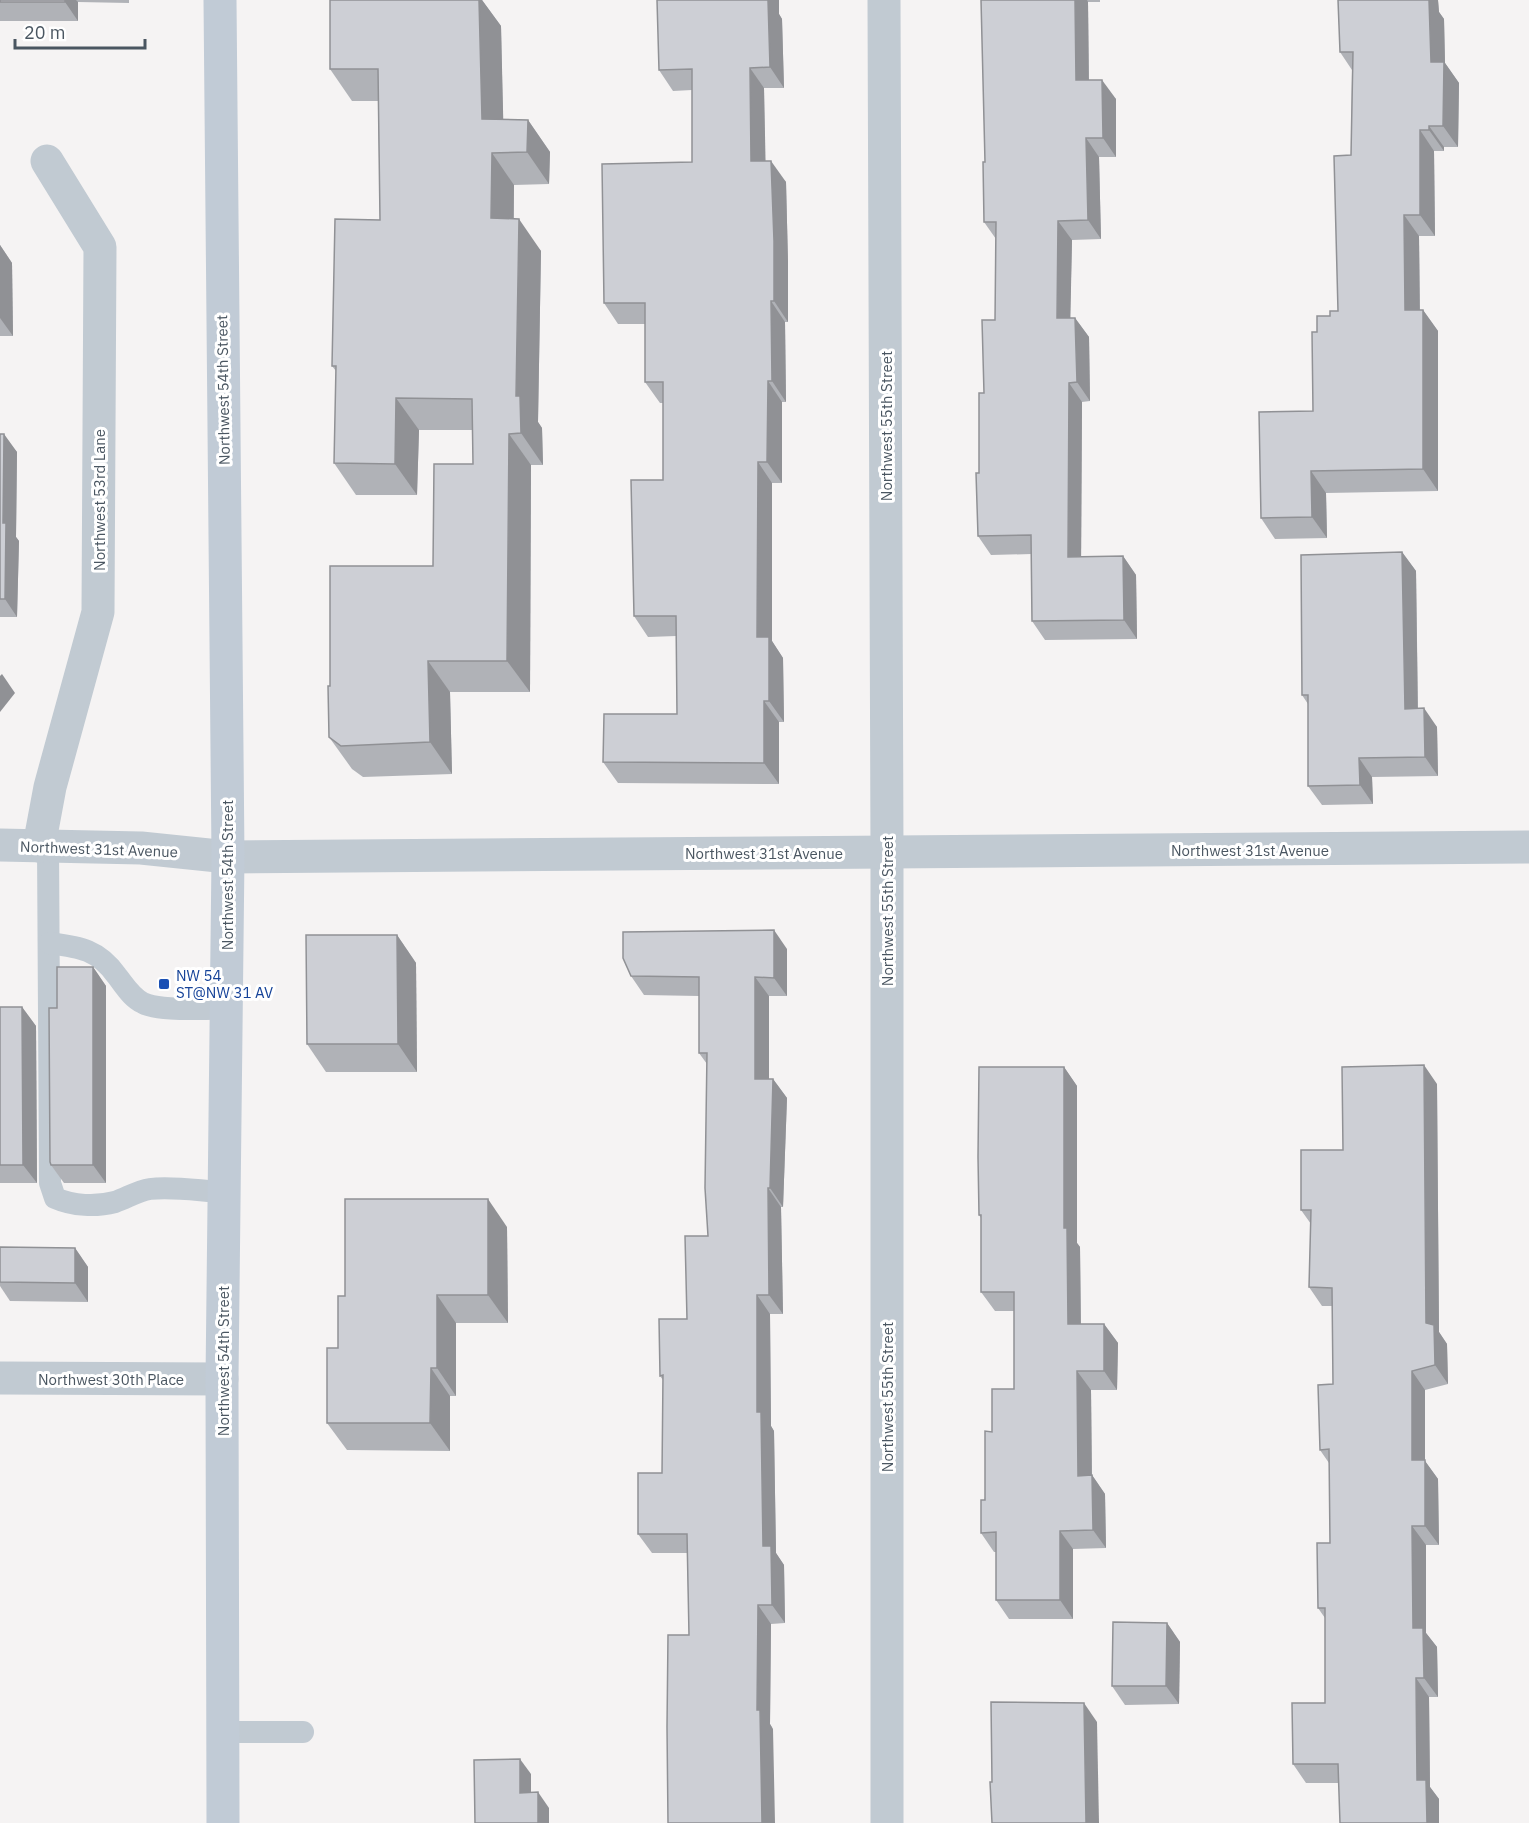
<svg xmlns="http://www.w3.org/2000/svg" width="1529" height="1823" font-family="'IBM Plex Sans',sans-serif">
<rect width="100%" height="100%" fill="#f5f3f3"/>
<g fill="none" stroke-linecap="round" stroke-linejoin="round">
<g stroke="#c1cad2" stroke-width="22">
<path d="M48 846 50 1183 55 1198C73 1206 96 1207 115 1202 127 1198 137 1191 150 1189 172 1186 201 1191 224 1192"/>
<path d="M49 943C79 947 98 949 117 976 125 986 131 997 143 1003 160 1012 206 1008 227 1009"/>
<polyline points="223,1732 303,1732"/>
</g>
<g stroke="#c1cad2" stroke-width="33">
<polyline points="884,0 887,852 887,1823"/>
<polyline points="0,845 141,848 228,857 1529,847"/>
<polyline points="39,846 50,787 98,612 100,247 47,161"/>
<polyline points="0,1378 222,1379"/>
</g>
<polyline stroke="#c1cbd6" stroke-width="33" points="220,0 228,857 222,1379 223,1823"/>
</g>
<g fill="#b0b2b7">
<polygon points="0,0 129,0 129,3 78,2 78,21 0,21"/>
<polygon points="330,0 482,0 501,26 503,120 528,120 550,152 549,184 514,185 514,219 541,251 538,422 542,428 543,465 531,465 530,692 450,692 452,774 363,777 352,769 329,737 330,686 433,566 473,464 473,430 419,430 417,495 356,495 334,463 336,371 332,366 380,220 378,101 352,101 330,69"/>
<polygon points="672,0 779,0 779,14 782,19 784,88 764,88 765,161 786,182 788,262 788,322 785,322 786,402 782,402 782,483 772,483 772,641 783,658 784,722 779,722 779,784 618,783 603,762 677,714 676,636 648,637 634,616 663,480 663,403 660,403 645,382 645,324 618,324 604,303 692,162 692,90 673,91 659,70"/>
<polygon points="981,0 1100,0 1100,2 1088,2 1089,80 1116,99 1116,157 1099,157 1101,239 1072,240 1070,318 1075,318 1089,337 1090,401 1082,402 1081,557 1123,556 1136,575 1137,639 1045,640 1032,621 1031,554 991,555 978,536 979,473 984,393 995,320 996,239 984,222 985,162"/>
<polygon points="1338,0 1438,0 1439,12 1444,19 1445,63 1459,83 1458,147 1444,147 1444,151 1434,151 1435,236 1419,236 1420,310 1423,310 1438,331 1438,491 1326,493 1327,538 1275,539 1261,518 1313,411 1317,332 1330,316 1338,311 1351,155 1352,70 1340,52"/>
<polygon points="0,245 12,263 13,336 0,336"/>
<polygon points="0,434 17,452 16,537 19,541 17,617 0,617"/>
<polygon points="1402,552 1416,571 1418,709 1437,727 1438,776 1372,777 1373,804 1322,805 1308,786 1308,704 1302,695"/>
<polygon points="397,935 416,963 417,1072 326,1072 307,1044"/>
<polygon points="787,949 787,996 769,996 769,1079 773,1079 787,1098 783,1207 781,1207 783,1314 770,1314 771,1426 774,1431 776,1553 784,1565 785,1623 771,1624 770,1724 773,1729 689,1635 687,1553 652,1553 638,1534 662,1473 663,1380 660,1376 687,1319 708,1236 707,1064 699,1053 699,996 644,995 631,976"/>
<polygon points="93,967 106,986 106,1183 64,1183 51,1165"/>
<polygon points="0,1007 22,1007 36,1026 37,1183 0,1183"/>
<polygon points="1064,1067 1077,1086 1077,1243 1080,1247 1081,1324 1104,1324 1118,1343 1117,1390 1091,1390 1092,1475 1105,1494 1106,1548 1073,1549 1073,1619 1009,1619 996,1600 996,1552 994,1552 981,1533 992,1432 1014,1389 1014,1311 995,1311 981,1292 981,1218 979,1215"/>
<polygon points="1437,1084 1439,1332 1447,1344 1448,1384 1425,1390 1425,1461 1438,1479 1439,1545 1426,1545 1426,1633 1437,1647 1438,1697 1429,1697 1430,1787 1439,1799 1339,1783 1306,1783 1293,1764 1325,1703 1325,1618 1318,1608 1330,1543 1329,1463 1320,1450 1333,1384 1332,1306 1322,1306 1309,1287 1311,1224 1301,1210 1343,1150"/>
<polygon points="507,1227 508,1323 456,1323 456,1396 450,1396 450,1451 347,1450 327,1423 345,1296"/>
<polygon points="0,1247 75,1248 88,1267 88,1302 10,1301 0,1286"/>
<polygon points="1167,1623 1180,1642 1179,1704 1125,1705 1112,1686"/>
</g>
<g fill="#909195">
<polygon points="65,0 76,0 78,2 78,21 65,2"/>
<polygon points="465,0 482,0 501,26 504,151 482,119"/>
<polygon points="766,0 779,0 779,14 782,19 784,88 770,67"/>
<polygon points="1075,0 1087,0 1088,2 1089,99 1076,80"/>
<polygon points="1425,0 1438,0 1439,12 1444,19 1445,63 1459,83 1458,147 1443,126 1431,62"/>
<polygon points="750,68 764,88 766,182 751,161"/>
<polygon points="1102,80 1116,99 1116,157 1103,138"/>
<polygon points="528,120 550,152 549,184 527,152"/>
<polygon points="1429,126 1444,147 1444,151 1429,130"/>
<polygon points="1420,130 1434,151 1435,236 1420,215"/>
<polygon points="1086,138 1099,157 1101,239 1088,220"/>
<polygon points="492,153 514,185 513,250 491,218"/>
<polygon points="771,161 786,182 788,262 788,322 774,301"/>
<polygon points="1404,215 1419,236 1420,332 1405,310"/>
<polygon points="519,219 541,251 538,422 542,428 543,465 521,433 516,396"/>
<polygon points="1058,221 1072,240 1070,337 1057,318"/>
<polygon points="0,245 12,263 13,336 0,318"/>
<polygon points="771,301 785,322 786,402 772,381"/>
<polygon points="1423,310 1438,331 1438,491 1423,469"/>
<polygon points="1075,318 1089,337 1090,401 1077,382"/>
<polygon points="768,381 782,402 782,483 767,462"/>
<polygon points="1069,383 1082,402 1081,576 1068,557"/>
<polygon points="396,398 419,430 417,495 395,464"/>
<polygon points="4,434 17,452 16,537 19,541 17,617 5,599 3,523"/>
<polygon points="509,434 531,465 530,692 507,661"/>
<polygon points="758,462 772,483 772,641 783,658 784,722 769,701 757,637"/>
<polygon points="1311,471 1326,493 1327,538 1312,517"/>
<polygon points="1402,552 1416,571 1418,728 1405,709"/>
<polygon points="1123,556 1136,575 1137,639 1124,620"/>
<polygon points="428,661 450,692 452,774 430,742"/>
<polygon points="2,674 15,693 0,712 0,676"/>
<polygon points="764,701 779,722 779,784 764,763"/>
<polygon points="1424,708 1437,727 1438,776 1425,757"/>
<polygon points="1359,758 1372,777 1373,804 1360,785"/>
<polygon points="774,930 787,949 787,996 774,978"/>
<polygon points="397,935 416,963 417,1072 398,1044"/>
<polygon points="93,967 106,986 106,1183 93,1165"/>
<polygon points="755,977 769,996 769,1098 755,1079"/>
<polygon points="22,1007 36,1026 37,1183 23,1165"/>
<polygon points="1424,1065 1437,1084 1439,1332 1447,1344 1448,1384 1435,1365 1426,1323"/>
<polygon points="1064,1067 1077,1086 1077,1243 1080,1247 1081,1343 1068,1324 1064,1228"/>
<polygon points="773,1079 787,1098 783,1207 770,1188"/>
<polygon points="768,1188 781,1207 783,1314 769,1295"/>
<polygon points="488,1199 507,1227 508,1323 488,1295"/>
<polygon points="75,1248 88,1267 88,1302 75,1283"/>
<polygon points="437,1295 456,1323 456,1396 437,1368"/>
<polygon points="757,1295 770,1314 771,1426 774,1431 776,1553 784,1565 785,1623 772,1605 763,1546 757,1412"/>
<polygon points="1104,1324 1118,1343 1117,1390 1104,1371"/>
<polygon points="431,1368 450,1396 450,1451 430,1423"/>
<polygon points="1077,1371 1091,1390 1092,1495 1078,1476"/>
<polygon points="1412,1371 1425,1390 1425,1461 1438,1479 1439,1545 1425,1526 1412,1460"/>
<polygon points="1092,1475 1105,1494 1106,1548 1093,1530"/>
<polygon points="1412,1526 1426,1545 1426,1633 1437,1647 1438,1697 1424,1678 1413,1628"/>
<polygon points="1060,1531 1073,1549 1073,1619 1060,1600"/>
<polygon points="758,1605 771,1624 770,1724 773,1729 775,1823 762,1823 757,1710"/>
<polygon points="1167,1623 1180,1642 1179,1704 1166,1686"/>
<polygon points="1416,1678 1429,1697 1430,1787 1439,1799 1439,1823 1427,1823 1417,1780"/>
<polygon points="1084,1703 1097,1722 1099,1823 1086,1823"/>
<polygon points="520,1759 531,1774 531,1808 520,1793"/>
<polygon points="538,1792 549,1808 549,1823 538,1823"/>
</g>
<g fill="#cdcfd5" stroke="#909195" stroke-width="1.5">
<rect x="0" y="0" width="65" height="2"/>
<polygon points="330,0 479,0 482,119 528,120 527,152 492,153 491,218 519,219 516,396 520,396 521,433 509,434 507,661 428,661 430,742 341,746 329,737 328,686 330,686 330,566 433,566 434,464 473,464 472,399 396,398 395,464 334,463 336,366 332,366 335,219 380,220 378,69 330,69"/>
<polygon points="657,0 768,0 770,67 750,68 751,161 771,161 774,241 774,301 771,301 772,381 768,381 767,462 758,462 757,637 769,637 769,701 764,701 764,763 603,762 604,714 677,714 676,616 634,616 631,480 663,480 663,382 645,382 645,303 604,303 602,164 692,162 692,69 659,70"/>
<polygon points="981,0 1075,0 1076,80 1102,80 1103,138 1086,138 1088,220 1058,221 1057,318 1075,318 1077,382 1069,383 1068,557 1123,556 1124,620 1032,621 1031,535 978,536 976,473 979,473 979,393 984,393 982,320 995,320 996,222 984,222 983,162 985,162"/>
<polygon points="1338,0 1429,0 1431,62 1444,62 1443,126 1429,126 1429,130 1420,130 1420,215 1404,215 1405,310 1423,310 1423,469 1311,471 1312,517 1261,518 1259,412 1313,411 1312,332 1317,332 1317,316 1330,316 1330,311 1338,311 1334,156 1351,155 1353,52 1340,52"/>
<polygon points="0,434 4,434 3,523 6,523 5,599 0,599"/>
<polygon points="1402,552 1405,709 1424,708 1425,757 1359,758 1360,785 1308,786 1308,695 1302,695 1301,555"/>
<polygon points="774,930 774,978 755,977 755,1079 773,1079 770,1188 768,1188 769,1295 757,1295 757,1412 761,1412 763,1546 771,1546 772,1605 758,1605 757,1710 760,1710 762,1823 668,1823 667,1727 668,1635 689,1635 687,1534 638,1534 638,1473 662,1473 663,1375 660,1376 659,1319 687,1319 685,1236 708,1236 705,1188 707,1053 699,1053 699,977 631,976 623,958 623,932"/>
<polygon points="306,935 397,935 398,1044 307,1044"/>
<polygon points="57,967 93,967 93,1165 51,1165 50,1162 49,1008 57,1008"/>
<polygon points="0,1007 22,1007 23,1165 0,1165"/>
<polygon points="1424,1065 1426,1323 1434,1325 1435,1365 1412,1371 1412,1460 1425,1460 1425,1526 1412,1526 1413,1628 1423,1628 1424,1678 1416,1678 1417,1780 1426,1780 1427,1823 1340,1823 1338,1764 1293,1764 1292,1703 1325,1703 1325,1608 1318,1608 1317,1543 1330,1543 1329,1449 1320,1450 1318,1385 1333,1384 1332,1288 1309,1287 1311,1210 1301,1210 1301,1150 1343,1150 1342,1067"/>
<polygon points="979,1067 1064,1067 1064,1228 1067,1228 1068,1324 1104,1324 1104,1371 1077,1371 1078,1476 1092,1475 1093,1530 1060,1531 1060,1600 996,1600 996,1532 981,1533 981,1500 985,1500 985,1431 992,1432 992,1389 1014,1389 1014,1292 981,1292 981,1215 979,1215 978,1157"/>
<polygon points="345,1199 488,1199 488,1295 437,1295 437,1368 431,1368 430,1423 327,1423 327,1348 338,1348 338,1296 345,1296"/>
<polygon points="0,1247 75,1248 75,1283 0,1282"/>
<polygon points="1113,1622 1167,1623 1166,1686 1112,1686"/>
<polygon points="991,1702 1084,1703 1086,1823 992,1823 990,1782 992,1782"/>
<polygon points="520,1759 520,1793 538,1792 538,1823 475,1823 474,1760"/>
</g>
<rect fill="#1a4fb4" stroke="#fff" stroke-width="2" x="158" y="978" width="12" height="12" rx="3"/>
<g text-anchor="middle" dominant-baseline="central" stroke-width="6" stroke-linejoin="round" paint-order="stroke">
<g font-size="15" fill="#4a5661" stroke="#fff">
<text transform="translate(223 390) rotate(-91)">Northwest 54th Street</text>
<text transform="translate(886 426) rotate(-90)">Northwest 55th Street</text>
<text transform="translate(99 500) rotate(-90)">Northwest 53rd Lane</text>
<text transform="translate(99 849) rotate(2)">Northwest 31st Avenue</text>
<text x="1250" y="850">Northwest 31st Avenue</text>
<text x="764" y="853">Northwest 31st Avenue</text>
<text transform="translate(227 875) rotate(-90)">Northwest 54th Street</text>
<text transform="translate(887 911) rotate(-90)">Northwest 55th Street</text>
<text transform="translate(223 1361) rotate(-90)">Northwest 54th Street</text>
<text x="111" y="1379">Northwest 30th Place</text>
<text transform="translate(887 1397) rotate(-90)">Northwest 55th Street</text>
</g>
<g font-size="15" fill="#164399" stroke="#fff" text-anchor="start">
<text x="176" y="975">NW 54<tspan x="176" dy="17">ST@NW 31 AV</tspan></text>
</g>
</g>
<path d="M15 39v9h130v-9" fill="none" stroke="#4a5661" stroke-width="3"/>
<text x="24" y="39" font-size="18" fill="#4a5661" stroke="#ffffff" stroke-width="4.5" paint-order="stroke">20 m</text>
</svg>
